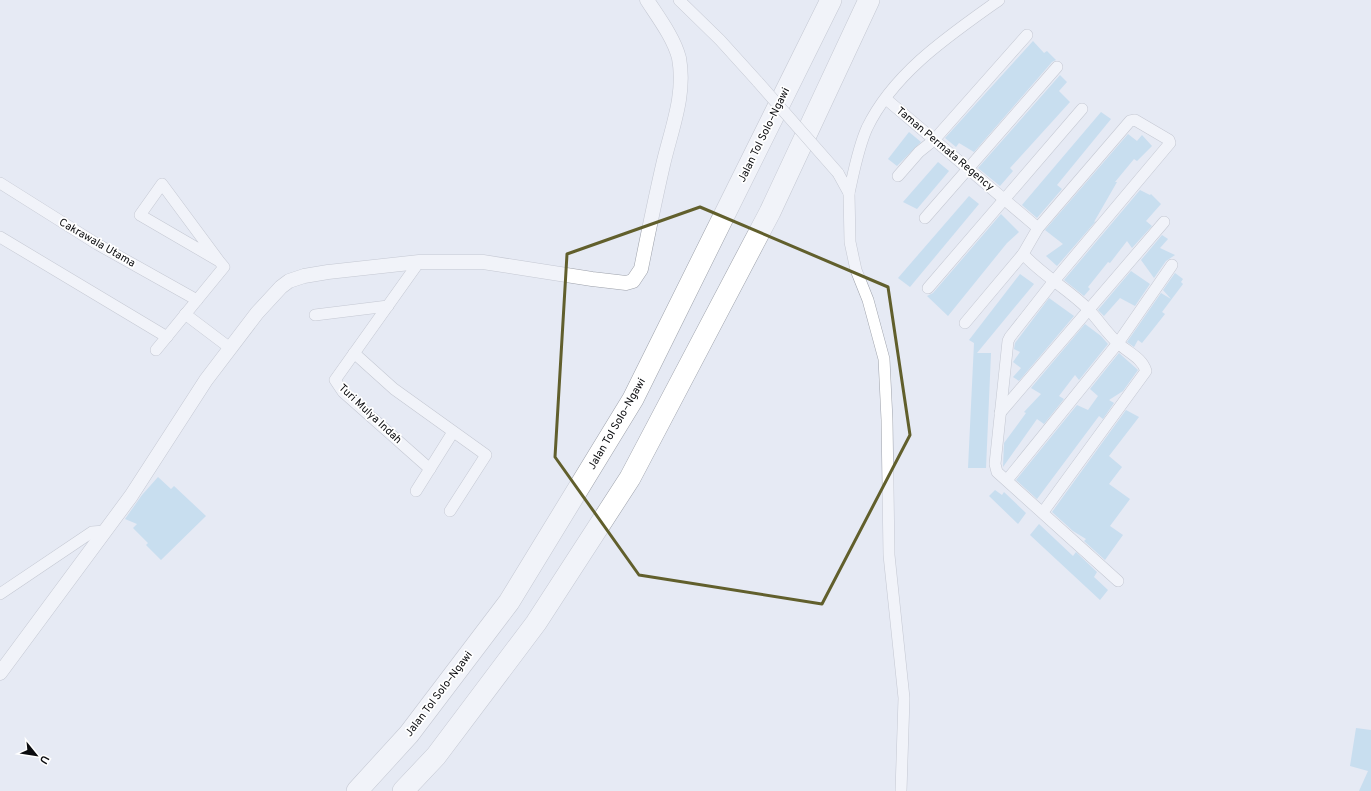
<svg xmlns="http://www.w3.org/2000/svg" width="1371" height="791" viewBox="0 0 1371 791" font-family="Overpass,sans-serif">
  <rect width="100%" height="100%" fill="#e6eaf4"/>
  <g fill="#a4d0e9">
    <polygon points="1033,41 1044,53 1047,51 1056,60 1052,62 974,152 959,143 956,147 945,138"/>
    <polygon points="1060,75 1067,82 1059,91 1070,102 1010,168 1013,171 1000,186 978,168"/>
    <polygon points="1101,112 1111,119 1057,185 1062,189 1037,218 1022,205"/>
    <polygon points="909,132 921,142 897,166 888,159"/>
    <polygon points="1128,134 1137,141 1142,135 1152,146 1137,161 1134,159 1115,182 1117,182 1094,222 1096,221 1057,266 1046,256 1063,244 1045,230"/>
    <polygon points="938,162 949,171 917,209 903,202"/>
    <polygon points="1140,190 1150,195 1151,194 1161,204 1146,221 1152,226 1132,248 1127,241 1110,263 1108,262 1088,287 1090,289 1084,296 1064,280"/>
    <polygon points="969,196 979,204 910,287 898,278"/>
    <polygon points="1001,214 1019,232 1007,243 948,316 927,296 933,293"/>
    <polygon points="1162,235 1168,239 1160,248 1175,255 1166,261 1154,278 1141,260"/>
    <polygon points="1131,271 1150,284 1135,306 1120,298 1104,316 1098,310"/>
    <polygon points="1175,273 1183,279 1181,282 1183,284 1162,312 1165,314 1154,328 1142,343 1138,340 1134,347 1127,342 1161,293 1171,299 1163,290"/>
    <polygon points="1020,274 1034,284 977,353 991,353 986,468 968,468 974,343 969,340"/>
    <polygon points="1049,298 1074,316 1019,381 1013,377 1021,368 1013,362 1020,352 1014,349 1015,343"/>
    <polygon points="1085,324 1101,336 1108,344 1079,380 1075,375 1059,396 1064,399 1044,424 1037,419 1003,467 1004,443 1026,413 1024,412 1041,394 1031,388"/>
    <polygon points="1119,353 1138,370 1123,391 1109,400 1114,403 1103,419 1099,416 1037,499 1016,480 1077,405 1088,410 1098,396 1090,389"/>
    <polygon points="1126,410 1139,417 1109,456 1122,467 1109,484 1130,499 1110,526 1123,535 1105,560 1084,541 1086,539 1073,531 1052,512"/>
    <polygon points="158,477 171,489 174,486 206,516 161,560 146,545 148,543 133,528 137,524 125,519 142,495"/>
    <polygon points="995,490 1002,495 1004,492 1026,513 1018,524 989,496"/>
    <polygon points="1039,524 1073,556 1076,552 1097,572 1094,577 1108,590 1100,600 1030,535"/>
    <polygon points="1356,728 1371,730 1371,791 1359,791 1368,771 1350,766"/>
  </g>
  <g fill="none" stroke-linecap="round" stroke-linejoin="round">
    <defs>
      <g id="minor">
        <polyline points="679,0 720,40 758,82"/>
        <polyline points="886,99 1038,228"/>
        <path d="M838 173 849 193C854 171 858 148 867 128 894 72 950 35 999 0"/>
        <polyline points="898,176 919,152 934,140 1027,35"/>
        <polyline points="0,183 97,244 197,300"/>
        <polyline points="849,193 850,242 856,270 868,300 884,359 887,420 889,555 904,698 901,791"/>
        <polyline points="925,218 1057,67"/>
        <polyline points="0,237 167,337"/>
        <polyline points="419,262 335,380 343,392 430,469"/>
        <polyline points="928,288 1082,109"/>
        <polyline points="185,314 230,348"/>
        <polyline points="315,315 388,306"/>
        <polyline points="965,323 1023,254"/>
        <polyline points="156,350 224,267 219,261 162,184 140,215 219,261"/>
        <polyline points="354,353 394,389 486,455 450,511"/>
        <polyline points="1000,413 1164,222"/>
        <polyline points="1007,480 1118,343 1172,265"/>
        <polyline points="416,491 453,432"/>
        <path d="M1043 512 1146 371C1142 358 1129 353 1119 344 1107 334 1099 320 1088 309 1068 289 1042 275 1023 254L1038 228 1130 121 1135 120 1169 140 1170 143 1054 281 1010 337 1008 341 995 464 997 472 1118 581"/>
        <polyline points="0,594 92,532 105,531"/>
      </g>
      <path id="tertiary" d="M0 673 131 496 206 380 257 313 281 287 289 281 304 276 328 272 419 262H483L592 279 626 283 633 281 641 269C648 234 655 200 663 165 671 130 686 95 679 58 674 38 658 17 647 0"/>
      <g id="motorway">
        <polyline points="357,791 409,734 509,602 633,399 831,0"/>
        <polyline points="403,791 436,756 536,623 630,478 770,212 869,0"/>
      </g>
    </defs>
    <use href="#minor" stroke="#9da1aa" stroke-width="12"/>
    <use href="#tertiary" stroke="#9da1aa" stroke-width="15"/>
    <use href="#motorway" stroke="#9da1aa" stroke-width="22"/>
    <use href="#minor" stroke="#fff" stroke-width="11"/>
    <use href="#tertiary" stroke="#fff" stroke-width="14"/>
    <use href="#motorway" stroke="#fff" stroke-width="21"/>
    <defs>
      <polyline id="minor-bridge" points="758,82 838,173"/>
    </defs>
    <use href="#minor-bridge" stroke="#9da1aa" stroke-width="12" stroke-linecap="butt"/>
    <use href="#minor-bridge" stroke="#fff" stroke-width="11"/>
  </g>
  <path d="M0 0H1371V791H0ZM700 207 888 287 910 435 822 604 639 575 555 457 567 254Z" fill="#e6eaf4" fill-opacity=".55" fill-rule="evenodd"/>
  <path fill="none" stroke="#615f2c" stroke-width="3" stroke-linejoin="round" d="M700 207 888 287 910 435 822 604 639 575 555 457 567 254Z"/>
  <g text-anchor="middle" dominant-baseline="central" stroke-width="3.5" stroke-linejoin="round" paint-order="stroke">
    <g font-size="11" fill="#0b0c0f" stroke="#fff">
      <text transform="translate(764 135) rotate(-64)">Jalan Tol Solo–Ngawi</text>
      <text transform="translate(945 149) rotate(40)">Taman Permata Regency</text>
      <text transform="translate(97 243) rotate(30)">Cakrawala Utama</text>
      <text transform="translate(370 414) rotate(43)">Turi Mulya Indah</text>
      <text transform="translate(617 424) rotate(-60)">Jalan Tol Solo–Ngawi</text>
      <text transform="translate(439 694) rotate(-53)">Jalan Tol Solo–Ngawi</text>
    </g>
  </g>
  <g transform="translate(36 755) rotate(120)" stroke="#ffffff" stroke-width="3" paint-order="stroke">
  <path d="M0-3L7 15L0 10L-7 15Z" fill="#0b0c0f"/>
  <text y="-6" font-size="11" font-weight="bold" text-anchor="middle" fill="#0b0c0f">U</text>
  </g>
</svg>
